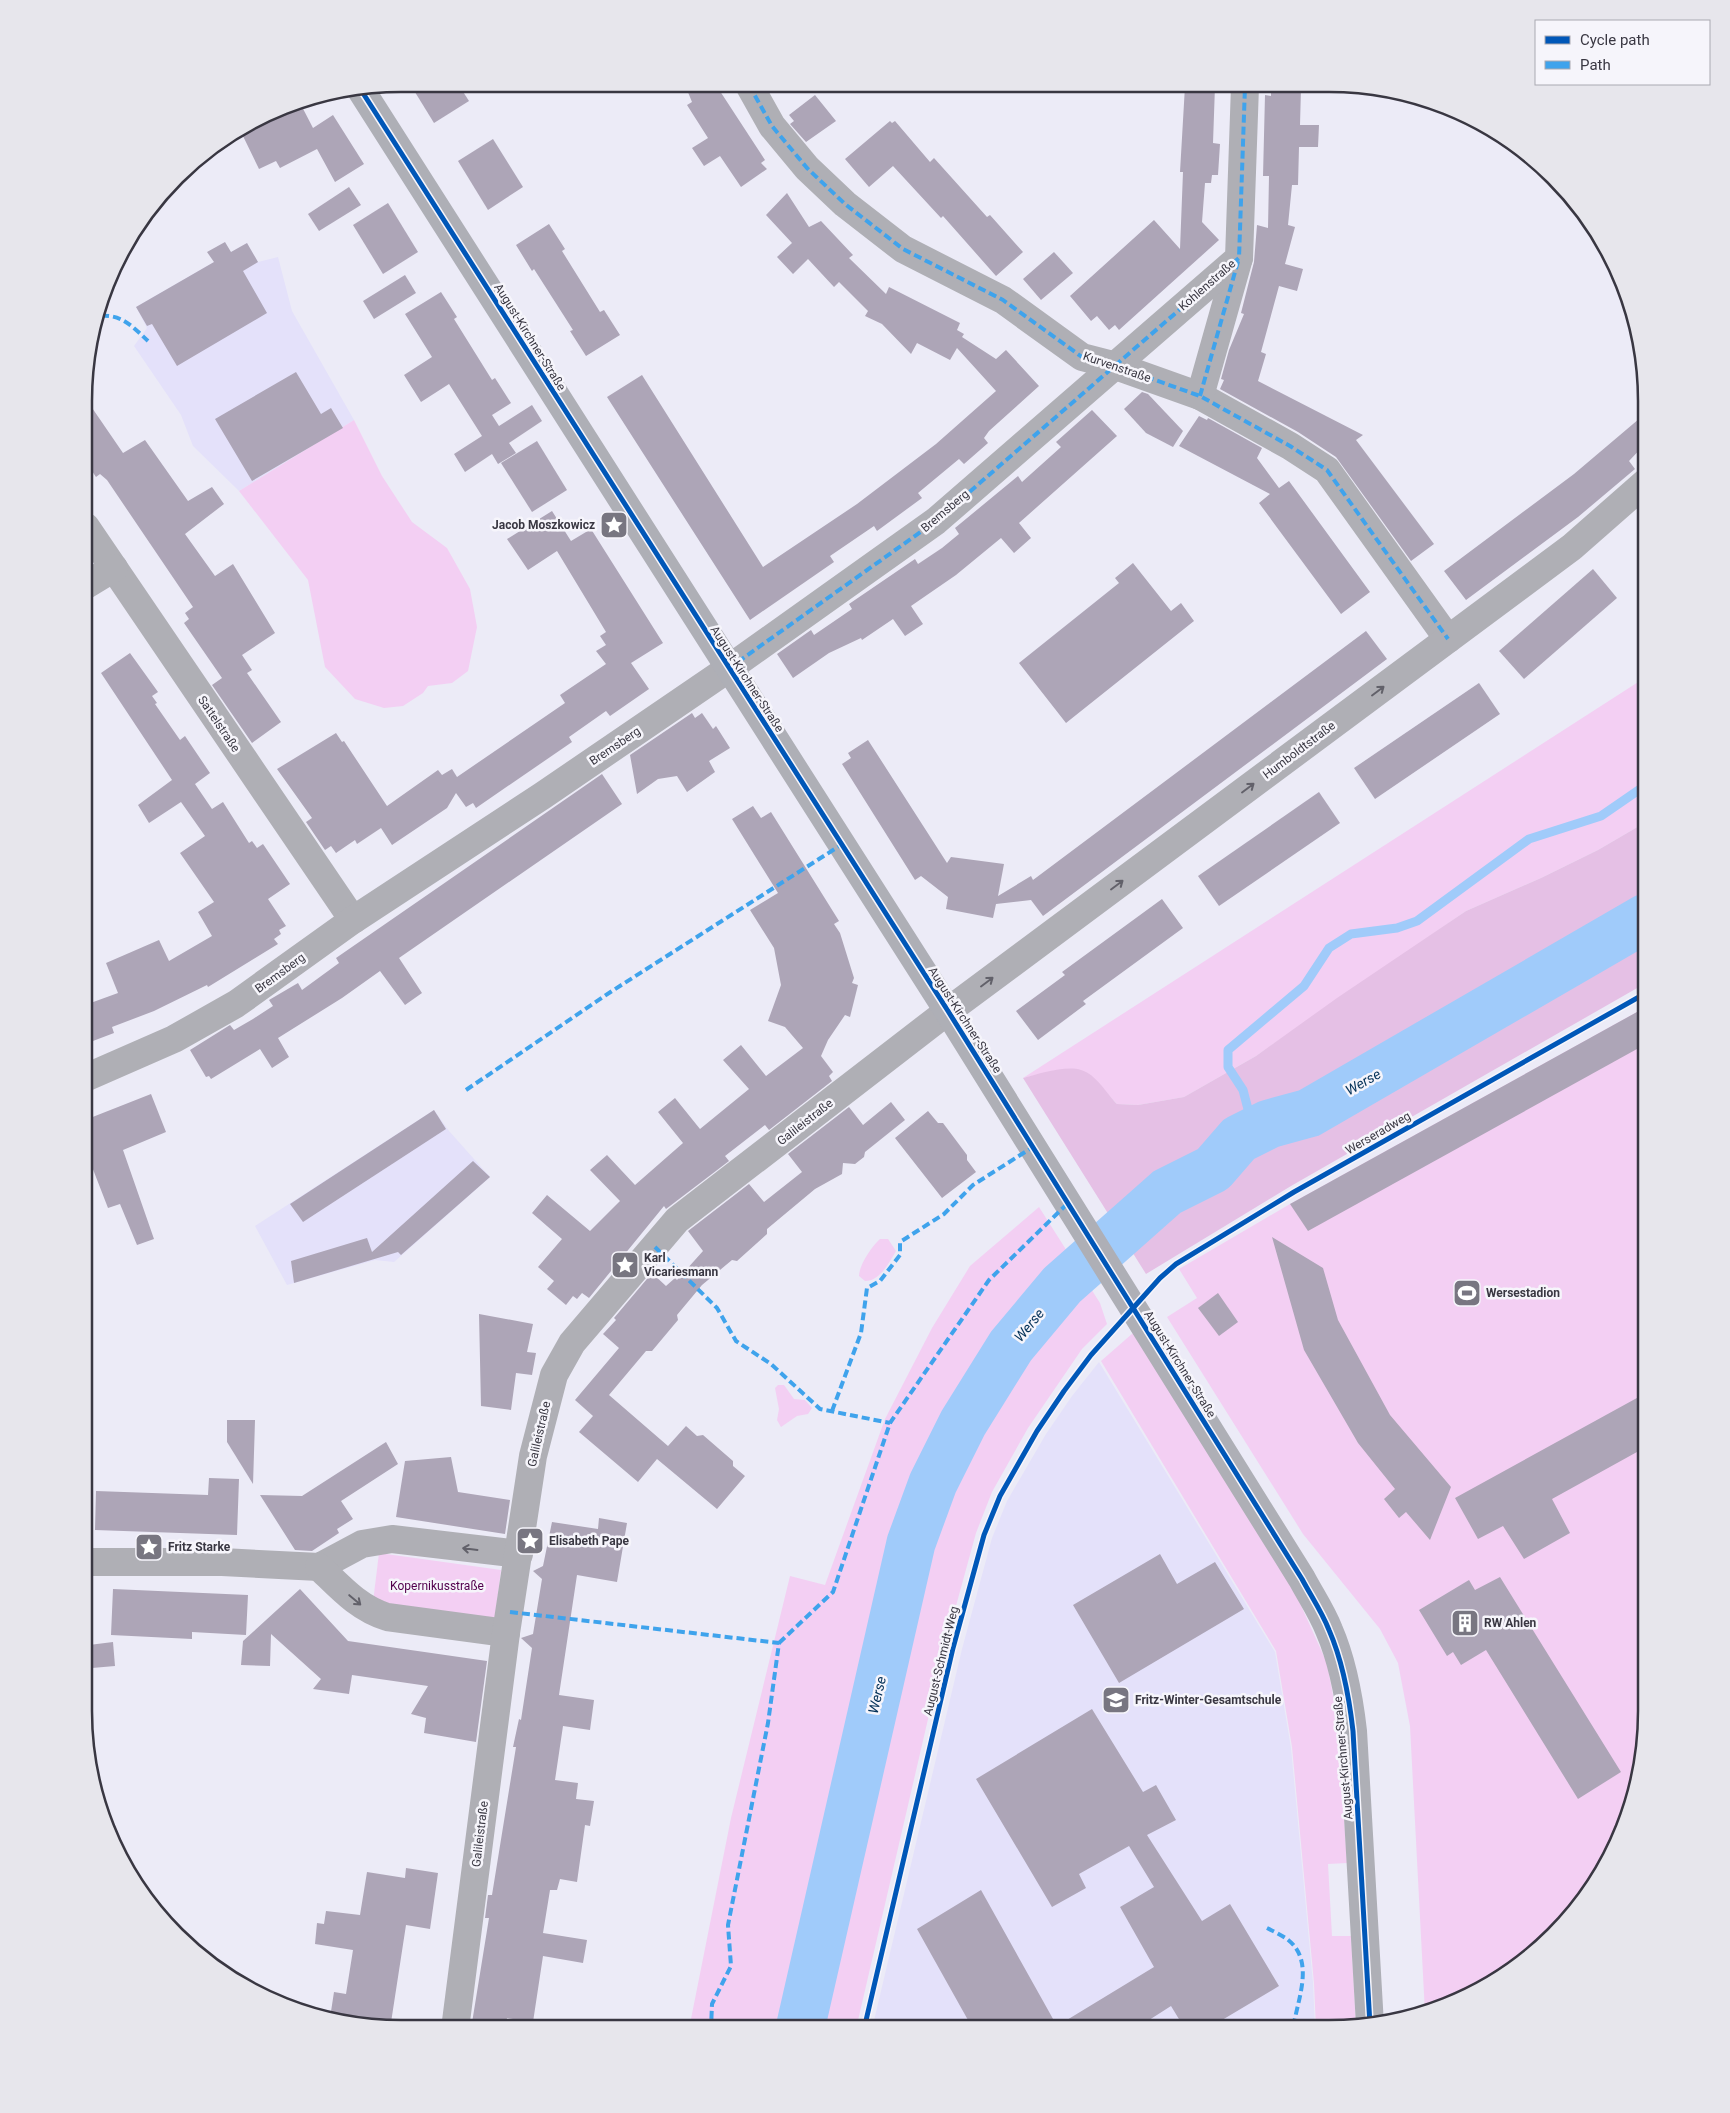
<svg xmlns="http://www.w3.org/2000/svg" width="1730" height="2113" viewBox="0 0 1730 2113" font-family="Roboto,sans-serif">
  <rect width="100%" height="100%" fill="#ecebf7"/>
  <g fill="#e4e1fa">
    <polygon points="247,243 258,262 278,257 292,311 354,420 239,491 193,446 181,415 134,346 147,328 136,307"/>
    <polygon points="434,1110 449,1131 490,1177 394,1262 375,1260 287,1285 255,1226"/>
    <polygon points="1099,1362 1275,1652 1291,1748 1313,1983 1315,2029 872,2029 962,1649 992,1538 1007,1501 1046,1434 1072,1396"/>
  </g>
  <g fill="#f3cff3">
    <polygon points="354,420 382,476 412,522 447,548 470,589 477,627 468,671 452,683 428,686 423,693 403,706 384,708 355,699 325,667 308,580 239,491"/>
    <polygon points="1646,677 1646,822 1598,850 1541,878 1466,911 1256,1056 1184,1097 1138,1105 1117,1104 1094,1079 1054,1071 1023,1078"/>
    <polygon points="1646,1007 1646,1733 1629,1814 1593,1888 1538,1950 1487,1987 1425,2013 1410,1726 1398,1663 1380,1629 1303,1534 1167,1317 1197,1298 1179,1269 1290,1204"/>
    <polygon points="1039,1207 1100,1303 1107,1324 1082,1349 1028,1428 992,1492 976,1533 945,1646 856,2029 689,2029 731,1818 790,1576 825,1585 885,1419 932,1328 970,1266"/>
    <path d="M880 1239H888L896 1251C889 1263 880 1281 865 1281L859 1276C859 1265 872 1246 880 1239Z"/>
    <polygon points="1133,1333 1293,1588 1327,1663 1337,1717 1347,1863 1328,1864 1332,1936 1351,1936 1356,2027 1316,2029 1314,1983 1292,1747 1276,1651 1101,1361"/>
    <polygon points="778,1385 784,1385 794,1399 805,1400 812,1408 808,1414 797,1416 781,1427 777,1420 779,1409 775,1388"/>
    <polygon points="379,1553 501,1570 495,1618 373,1602"/>
  </g>
  <path fill="#e5c0e5" d="M1646 822V983L1291 1186 1146 1274 1023 1078C1038 1074 1066 1065 1081 1070 1096 1074 1107 1094 1117 1104L1138 1105 1184 1097 1256 1056 1337 998 1466 911 1541 878 1598 850Z"/>
  <g fill="none" stroke-linecap="round" stroke-linejoin="round">
    <polyline stroke="#a0cbfa" stroke-width="9" points="1254,1132 1243,1090 1228,1067 1228,1050 1304,986 1329,948 1351,934 1397,928 1417,921 1529,839 1601,816 1646,785"/>
    <polyline stroke="#a0cbfa" stroke-width="49" points="800,2029 911,1543 933,1483 963,1423 1011,1346 1062,1285 1167,1192 1213,1169 1239,1139 1269,1124 1309,1113 1646,918"/>
  </g>
  <g fill="#ada5b7">
    <polygon points="410,84 458,84 469,101 434,123"/>
    <polygon points="685,85 716,85 765,160 761,163 767,169 741,187 720,156 704,166 692,148 708,138 687,105 692,102"/>
    <polygon points="1185,86 1215,86 1213,143 1220,144 1218,175 1212,175 1211,183 1205,183 1202,222 1219,240 1119,330 1115,325 1109,330 1097,316 1091,321 1070,296 1154,220 1180,249 1183,172 1180,172"/>
    <polygon points="1278,86 1301,88 1300,125 1319,125 1318,147 1299,147 1298,185 1292,185 1288,225 1295,227 1285,264 1303,269 1297,291 1279,286 1261,352 1266,354 1258,381 1363,435 1356,440 1434,544 1411,561 1336,457 1298,432 1220,389 1224,380 1221,379 1229,350 1244,314 1241,313 1254,262 1257,225 1268,228 1269,176 1263,176 1265,95 1271,96 1271,87"/>
    <polygon points="815,95 836,121 806,142 790,124 794,121 789,115"/>
    <polygon points="299,101 313,128 333,115 364,164 335,182 317,149 280,168 276,161 259,169 242,134"/>
    <polygon points="890,121 892,123 895,121 930,162 934,158 987,217 990,215 1023,252 996,276 943,216 941,218 893,166 869,187 845,159"/>
    <polygon points="493,139 523,187 488,210 458,161"/>
    <polygon points="349,187 361,205 319,231 308,214"/>
    <polygon points="787,193 809,227 821,221 853,255 849,258 886,294 889,287 960,323 957,330 964,334 962,337 996,359 1006,350 1039,386 989,431 984,438 988,443 964,464 959,459 918,493 922,498 877,531 874,526 830,556 834,562 750,620 607,397 642,375 763,567 857,504 936,444 996,391 957,348 950,360 917,343 911,354 882,324 865,316 868,311 839,282 834,287 808,259 793,274 777,257 792,243 766,215"/>
    <polygon points="388,203 418,252 383,274 353,225"/>
    <polygon points="549,224 565,249 562,251 600,312 604,310 620,335 586,356 570,331 573,330 534,269 532,271 516,245"/>
    <polygon points="225,242 231,252 247,243 258,262 243,271 267,313 177,366 152,324 147,326 136,307 214,262 207,252"/>
    <polygon points="1054,252 1073,273 1041,300 1023,279"/>
    <polygon points="405,275 416,293 374,319 363,301"/>
    <polygon points="441,292 457,317 454,319 492,380 495,378 511,403 492,415 499,426 532,405 542,421 509,443 516,453 498,464 492,454 465,472 454,454 482,436 449,384 421,402 404,375 432,357 405,314"/>
    <polygon points="296,372 321,414 331,408 343,428 252,481 215,419"/>
    <polygon points="1142,392 1148,394 1183,431 1173,447 1146,433 1124,409"/>
    <polygon points="86,399 123,453 145,440 188,501 212,487 224,504 185,534 215,576 233,564 275,633 242,655 252,670 247,673 281,722 252,743 212,685 222,678 184,623 189,619 185,613 193,607 107,480 100,474 96,477 86,462"/>
    <polygon points="1092,410 1117,436 1019,523 1031,538 1014,553 1001,538 956,575 911,606 923,624 905,636 893,619 862,640 861,638 829,653 793,678 777,654 811,630 814,635 852,609 849,604 915,559 918,564 942,548 959,534 955,528 1018,476 1022,482 1061,447 1056,442"/>
    <polygon points="1646,413 1646,443 1629,461 1635,469 1578,517 1466,600 1444,571 1574,474"/>
    <polygon points="1199,416 1207,420 1208,418 1262,448 1257,458 1279,488 1289,481 1370,592 1341,614 1259,503 1270,494 1179,446"/>
    <polygon points="537,441 567,490 532,512 501,463"/>
    <polygon points="552,511 571,541 591,529 663,643 631,663 649,689 610,716 606,711 569,737 572,742 476,808 473,803 466,807 456,793 447,808 392,845 381,828 357,844 355,840 336,853 331,846 325,850 306,822 312,818 277,769 336,733 342,742 344,741 387,806 438,770 442,775 452,769 457,777 565,703 560,695 606,664 596,651 606,645 600,636 606,632 557,551 528,570 507,539"/>
    <polygon points="1133,563 1171,611 1181,603 1194,621 1066,723 1019,663 1119,583 1115,578"/>
    <polygon points="1593,569 1617,598 1524,679 1499,651"/>
    <polygon points="1366,631 1387,659 1043,916 1031,900 996,904 993,918 946,909 948,897 921,876 915,880 842,764 851,758 848,753 868,740 947,863 951,857 1004,864 998,896 1031,876 1033,880"/>
    <polygon points="130,653 158,692 152,696 157,703 155,704 180,740 185,736 210,773 195,784 212,809 223,802 249,843 252,841 257,848 263,844 290,884 268,899 286,926 279,930 281,934 274,939 278,944 208,987 207,985 154,1011 112,1027 114,1033 85,1044 85,1005 118,993 106,963 159,940 169,961 212,936 198,912 214,902 180,853 205,836 181,802 149,823 138,805 172,780 101,673"/>
    <polygon points="1479,683 1500,714 1375,799 1354,768"/>
    <polygon points="692,713 695,718 702,713 713,729 716,726 730,748 709,761 715,772 687,792 677,776 658,779 637,794 630,755"/>
    <polygon points="602,774 622,804 399,958 422,993 405,1005 380,971 342,998 278,1038 289,1057 272,1068 260,1049 211,1079 209,1076 206,1077 190,1050 230,1025 234,1030 253,1019 273,1006 269,1000 298,983 302,990 339,963 336,958"/>
    <polygon points="1319,792 1340,823 1219,906 1198,876"/>
    <polygon points="753,806 761,818 771,812 839,921 834,924 840,933 854,978 852,983 858,985 850,1017 845,1015 828,1040 821,1056 833,1072 829,1076 832,1081 769,1130 765,1125 725,1156 729,1161 666,1209 664,1206 589,1298 582,1293 577,1299 573,1296 566,1305 547,1289 554,1281 538,1267 562,1239 532,1213 547,1195 590,1231 620,1201 590,1170 607,1155 635,1185 683,1143 658,1112 675,1098 700,1129 749,1089 723,1060 741,1045 766,1076 803,1048 785,1027 768,1021 781,985 774,948 750,910 778,893 732,819"/>
    <polygon points="1162,899 1183,928 1083,1001 1086,1004 1038,1040 1016,1011 1065,975 1062,972"/>
    <polygon points="1646,1007 1646,1044 1308,1231 1290,1204"/>
    <polygon points="151,1094 166,1132 123,1150 154,1239 137,1245 120,1204 108,1208 89,1159 85,1160 85,1120"/>
    <polygon points="891,1102 905,1120 865,1152 864,1157 855,1164 843,1163 842,1174 815,1189 767,1229 767,1234 737,1261 732,1260 702,1285 677,1315 678,1320 652,1351 646,1351 609,1395 668,1446 686,1426 697,1436 703,1435 733,1461 733,1466 745,1476 717,1509 657,1459 638,1482 579,1432 593,1416 575,1400 619,1348 603,1334 616,1320 614,1318 652,1273 666,1286 675,1278 677,1280 703,1251 688,1231 749,1184 764,1202 802,1172 788,1154 849,1107 863,1125"/>
    <polygon points="434,1110 446,1129 303,1222 290,1204"/>
    <polygon points="928,1111 938,1123 943,1123 967,1155 967,1160 976,1172 942,1198 895,1138"/>
    <polygon points="473,1161 490,1177 401,1255 398,1252 294,1283 291,1261 367,1238 372,1252"/>
    <polygon points="1272,1237 1323,1268 1338,1320 1390,1415 1451,1487 1430,1540 1406,1512 1399,1518 1384,1499 1395,1489 1358,1443 1304,1350"/>
    <polygon points="1218,1293 1238,1322 1219,1336 1198,1308"/>
    <polygon points="479,1314 533,1324 527,1352 536,1353 532,1375 516,1373 511,1410 481,1406"/>
    <polygon points="1646,1393 1646,1447 1552,1499 1570,1533 1524,1559 1503,1526 1478,1539 1455,1498"/>
    <polygon points="227,1420 255,1420 253,1484 227,1442"/>
    <polygon points="386,1442 398,1464 341,1501 353,1519 337,1529 339,1533 312,1551 295,1550 260,1495 302,1496"/>
    <polygon points="451,1457 458,1492 510,1500 505,1534 396,1517 405,1461"/>
    <polygon points="209,1478 239,1479 237,1535 95,1530 96,1491 208,1495"/>
    <polygon points="599,1518 627,1523 617,1582 577,1575 559,1695 594,1700 590,1730 563,1726 555,1780 578,1783 576,1799 594,1801 590,1826 585,1825 577,1882 560,1879 557,1890 550,1890 543,1933 587,1940 583,1963 543,1956 533,2022 507,2018 505,2029 471,2029 489,1918 485,1918 488,1895 492,1895 516,1747 513,1747 519,1719 521,1720 532,1648 521,1638 533,1634 542,1579 533,1571 543,1566 552,1522 598,1529"/>
    <polygon points="1160,1554 1177,1584 1215,1562 1244,1609 1119,1683 1073,1605"/>
    <polygon points="1500,1577 1621,1772 1578,1799 1486,1650 1461,1665 1453,1652 1447,1656 1419,1610 1469,1580 1475,1590"/>
    <polygon points="113,1589 248,1595 246,1635 192,1632 192,1639 111,1635"/>
    <polygon points="300,1589 348,1641 487,1661 476,1742 424,1733 426,1718 411,1714 428,1686 352,1675 349,1694 313,1689 321,1679 271,1634 270,1666 241,1665 243,1641"/>
    <polygon points="113,1642 115,1666 92,1668 89,1645"/>
    <polygon points="1092,1709 1143,1792 1156,1785 1176,1820 1147,1835 1202,1921 1230,1904 1279,1986 1207,2029 1185,2029 1171,2006 1135,2029 973,2029 917,1929 981,1890 1057,2026 1154,1967 1120,1907 1154,1887 1129,1846 1079,1874 1086,1888 1052,1907 976,1779"/>
    <polygon points="406,1868 438,1873 430,1929 406,1925 390,2029 330,2018 334,1992 346,1994 353,1950 315,1944 317,1923 324,1924 326,1911 360,1915 367,1872 405,1878"/>
  </g>
  <g fill="none" stroke-linecap="round" stroke-linejoin="round">
    <g stroke="#afafb5" stroke-width="28">
      <polyline points="749,85 772,126 807,168 845,204 903,249 1003,300 1082,357 1113,365 1200,396 1290,446 1327,470 1448,639"/>
      <polyline points="1200,396 1239,258"/>
      <polyline points="86,527 353,920"/>
      <polyline points="86,585 114,568"/>
      <polyline points="85,1078 174,1039 236,1004 353,920 542,796 728,669 936,521 1239,258 1245,86"/>
      <polyline points="84,1562 222,1562 319,1567 362,1544 392,1539 519,1554"/>
      <path d="M319 1567C340 1587 358 1608 387 1617L506 1633"/>
      <polyline points="455,2029 506,1633 533,1456 554,1375 572,1343 677,1220 948,1011 1572,547 1646,482"/>
    </g>
    <path stroke="#aeafb6" stroke-width="28" d="M361 90 948 1011 1302 1579C1311 1596 1322 1612 1329 1630 1343 1662 1349 1696 1353 1731L1370 2025"/>
    <g stroke="#3fa3ec" stroke-width="4" stroke-dasharray="8 4" stroke-linecap="butt">
      <polyline points="749,85 772,126 807,168 845,204 903,249 1003,300 1082,357 1113,365 1200,396 1290,446 1327,470 1448,639"/>
      <path d="M101 316C122 314 134 328 148 341"/>
      <polyline points="1200,396 1239,258"/>
      <polyline points="728,669 936,521 1239,258 1245,86"/>
      <polyline points="466,1090 612,991 841,845"/>
      <polyline points="655,1247 717,1308 736,1341 771,1364 820,1409 890,1423"/>
      <polyline points="832,1411 861,1333 867,1288 880,1281 900,1255 900,1242 944,1214 973,1185 1033,1147"/>
      <polyline points="510,1612 779,1643 768,1723 728,1925 731,1966 712,2004 711,2029"/>
      <polyline points="779,1643 833,1592 890,1423 989,1280 1068,1203"/>
      <path d="M1267 1928C1273 1931 1281 1935 1287 1939 1316 1961 1297 2000 1293 2029"/>
    </g>
    <defs>
      <g id="cycleway">
        <path d="M361 90 948 1011 1302 1579C1311 1596 1322 1612 1329 1630 1343 1662 1349 1696 1353 1731L1370 2025"/>
        <polyline points="864,2029 953,1648 984,1535 1000,1496 1037,1431 1064,1391 1091,1355 1160,1278 1176,1264 1294,1192 1646,993"/>
      </g>
    </defs>
    <use href="#cycleway" stroke="#f6f5fb" stroke-width="8"/>
    <use href="#cycleway" stroke="#0057b8" stroke-width="5"/>
  </g>
  <defs><path id="oneway-shaft" d="M-6 0H5M1.5-3L5.5 0L1.5 3" fill="none" stroke-width="1.6" stroke-linecap="round" stroke-linejoin="round" transform="scale(1.25)"/></defs>
  <g stroke="#62616a">
    <use href="#oneway-shaft" transform="translate(1378 691) rotate(-37)"/>
    <use href="#oneway-shaft" transform="translate(1248 788) rotate(-37)"/>
    <use href="#oneway-shaft" transform="translate(1117 885) rotate(-37)"/>
    <use href="#oneway-shaft" transform="translate(987 982) rotate(-37)"/>
    <use href="#oneway-shaft" transform="translate(470 1549) rotate(-173)"/>
    <use href="#oneway-shaft" transform="translate(355 1600) rotate(40)"/>
  </g>
  <defs>
    <symbol id="sight-square" viewBox="-11 -11 22 22"><rect x="-9" y="-9" width="18" height="18" rx="4" fill="#787681" stroke="#f6f5fb"/><path d="M0-6L1.8-2.2L6-1.7L2.9 1.2L3.7 5.4L0 3.3L-3.7 5.4L-2.9 1.2L-6-1.7L-1.8-2.2Z" fill="#fff"/></symbol>
    <symbol id="stadium-square" viewBox="-11 -11 22 22"><rect x="-9" y="-9" width="18" height="18" rx="4" fill="#787681" stroke="#f6f5fb"/><path d="M0-5a6.5 5 0 1 0 0 10a6.5 5 0 1 0 0-10ZM-3.5-1.8h7v3.6h-7Z" fill="#fff"/></symbol>
    <symbol id="building-square" viewBox="-11 -11 22 22"><rect x="-9" y="-9" width="18" height="18" rx="4" fill="#787681" stroke="#f6f5fb"/><path d="M-4-6H4V6H1V3H-1V6H-4ZM-2.5-4.3h1.7v1.8h-1.7ZM.8-4.3h1.7v1.8H.8ZM-2.5-1h1.7V.8h-1.7ZM.8-1h1.7V.8H.8Z" fill="#fff"/></symbol>
    <symbol id="school-square" viewBox="-11 -11 22 22"><rect x="-9" y="-9" width="18" height="18" rx="4" fill="#787681" stroke="#f6f5fb"/><path d="M0-5L7-2L0 1L-7-2ZM-4 1L0 2.5L4 1V4Q0 6-4 4Z" fill="#fff"/></symbol>
  </defs>
  <g fill-rule="evenodd">
    <use href="#sight-square" x="598" y="509" width="32" height="32"/>
    <use href="#sight-square" x="609" y="1249" width="32" height="32"/>
    <use href="#stadium-square" x="1451" y="1277" width="32" height="32"/>
    <use href="#sight-square" x="514" y="1525" width="32" height="32"/>
    <use href="#sight-square" x="133" y="1531" width="32" height="32"/>
    <use href="#building-square" x="1449" y="1607" width="32" height="32"/>
    <use href="#school-square" x="1100" y="1684" width="32" height="32"/>
  </g>
  <g text-anchor="middle" dominant-baseline="central" stroke-width="5" stroke-linejoin="round" paint-order="stroke">
    <g font-size="12" fill="#393742" stroke="#f6f5fb">
      <text transform="translate(1207 285) rotate(-41)">Kohlenstraße</text>
      <text transform="translate(530 337) rotate(58)">August-Kirchner-Straße</text>
      <text transform="translate(1117 367) rotate(19)">Kurvenstraße</text>
      <text transform="translate(945 511) rotate(-40)">Bremsberg</text>
      <text transform="translate(747 679) rotate(57)">August-Kirchner-Straße</text>
      <text transform="translate(219 724) rotate(56)">Sattelstraße</text>
      <text transform="translate(615 746) rotate(-34)">Bremsberg</text>
      <text transform="translate(1299 750) rotate(-37)">Humboldtstraße</text>
      <text transform="translate(280 973) rotate(-36)">Bremsberg</text>
      <text transform="translate(965 1020) rotate(57)">August-Kirchner-Straße</text>
      <text transform="translate(805 1122) rotate(-38)">Galileistraße</text>
      <text transform="translate(1378 1133) rotate(-30)">Werseradweg</text>
      <text transform="translate(1180 1364) rotate(58)">August-Kirchner-Straße</text>
      <text transform="translate(539 1434) rotate(-77)">Galileistraße</text>
      <text transform="translate(941 1661) rotate(-76)">August-Schmidt-Weg</text>
      <text transform="translate(1343 1758) rotate(-95)">August-Kirchner-Straße</text>
      <text transform="translate(480 1834) rotate(-83)">Galileistraße</text>
    </g>
    <g font-size="12" font-weight="bold" fill="#393742" stroke="#f6f5fb" text-anchor="start">
      <text x="595" y="525" text-anchor="end">Jacob Moszkowicz</text>
      <text x="644" y="1258">Karl<tspan x="644" dy="14">Vicariesmann</tspan></text>
      <text x="1486" y="1293">Wersestadion</text>
      <text x="549" y="1541">Elisabeth Pape</text>
      <text x="168" y="1547">Fritz Starke</text>
      <text x="1484" y="1623">RW Ahlen</text>
      <text x="1135" y="1700">Fritz-Winter-Gesamtschule</text>
    </g>
    <g font-size="12" fill="#52004d" stroke="#f6f5fb">
      <text x="437" y="1586">Kopernikusstraße</text>
    </g>
    <g font-size="14" font-style="italic" fill="#033158" stroke="#f6f5fb">
      <text transform="translate(1363 1082) rotate(-30)">Werse</text>
      <text transform="translate(1029 1325) rotate(-50)">Werse</text>
      <text transform="translate(877 1695) rotate(-77)">Werse</text>
    </g>
  </g>
  <path d="M0 0H1730V2113H0ZM401 92H1329A309 309 0 0 1 1638 401V1711A309 309 0 0 1 1329 2020H401A309 309 0 0 1 92 1711V401A309 309 0 0 1 401 92Z" fill="#e7e6ec" fill-rule="evenodd"/>
  <path fill="none" stroke="#393742" stroke-width="2.5" d="M401 92H1329A309 309 0 0 1 1638 401V1711A309 309 0 0 1 1329 2020H401A309 309 0 0 1 92 1711V401A309 309 0 0 1 401 92Z"/>
  <rect x="1535" y="20" width="175" height="65" fill="#f6f5fb" stroke="#aaa9b1"/>
  <rect x="1545" y="36" width="25" height="8" fill="#0057b8" stroke="#aaa9b1"/>
  <text x="1580" y="45" font-size="15" fill="#393742">Cycle path</text>
  <rect x="1545" y="61" width="25" height="8" fill="#3fa3ec" stroke="#aaa9b1"/>
  <text x="1580" y="70" font-size="15" fill="#393742">Path</text>
</svg>
